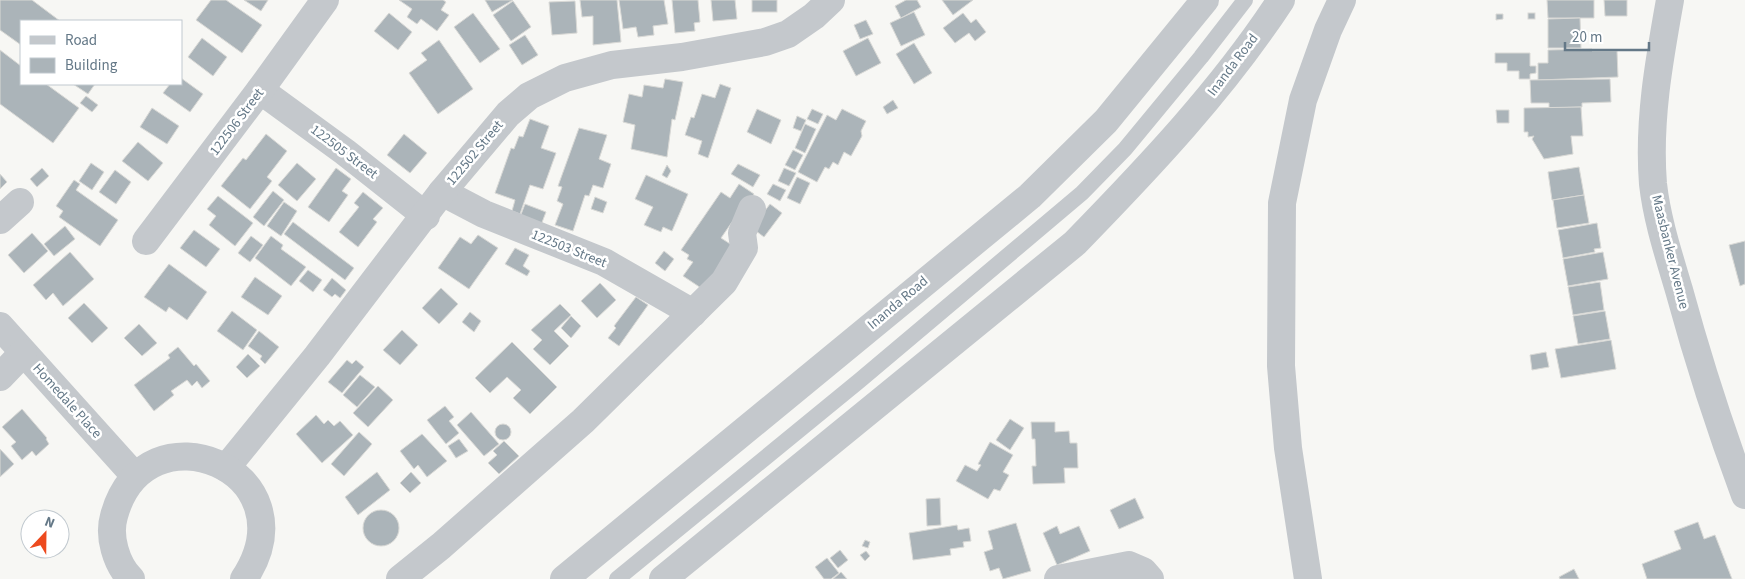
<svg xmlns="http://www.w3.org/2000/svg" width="1745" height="579" viewBox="0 0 1745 579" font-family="'Source Sans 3',sans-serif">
  <rect width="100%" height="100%" fill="#f7f7f4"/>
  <g fill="#abb4b9" stroke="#d9d9d6">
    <polygon points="0,0 32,0 60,21 21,21 21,45 0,30"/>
    <polygon points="211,0 226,0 262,25 242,53 196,20"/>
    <polygon points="244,0 268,0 261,11"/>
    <polygon points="399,0 443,0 446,2 441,10 449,15 437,31 421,19 417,24 407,17 412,9"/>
    <polygon points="485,0 513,0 492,12"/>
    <polygon points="580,0 617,0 621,42 593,45 593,16 582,17"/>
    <polygon points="619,0 664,0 668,24 653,26 654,35 638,37 636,27 623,29"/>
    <polygon points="672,0 698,0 700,22 694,23 695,31 675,33"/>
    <polygon points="711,0 735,0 737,19 713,21"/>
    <rect x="752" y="0" width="25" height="12"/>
    <polygon points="906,0 917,0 921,7 901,18 895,6"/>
    <polygon points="942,0 973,0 953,15"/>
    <polygon points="1547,0 1594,0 1594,18 1548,18"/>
    <polygon points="1604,0 1627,0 1627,16 1605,16"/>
    <polygon points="513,1 531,27 511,41 493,15"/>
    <polygon points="575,1 577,33 552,35 549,2"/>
    <polygon points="914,12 925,35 901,46 890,23"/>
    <polygon points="389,13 412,32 398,50 374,31"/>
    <polygon points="473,13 500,49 480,63 454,27"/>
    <polygon points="963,13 971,23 976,19 986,32 975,41 969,33 955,43 943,28"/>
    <rect x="1528" y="13" width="7" height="6"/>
    <polygon points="1496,14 1503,14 1503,19 1496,20"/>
    <polygon points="1580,18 1581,48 1548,48 1548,19"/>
    <polygon points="866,20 873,34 860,39 854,25"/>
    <polygon points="525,35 538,55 522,65 509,45"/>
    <polygon points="202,38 227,57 213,76 188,57"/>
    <polygon points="868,38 881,63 856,76 843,51"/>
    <polygon points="439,40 473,89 438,114 409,73 427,60 421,53"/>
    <polygon points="914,43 932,73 914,84 896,54"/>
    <polygon points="1592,49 1592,51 1617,51 1618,77 1538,80 1538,63 1548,63 1548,50"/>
    <polygon points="0,50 21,66 21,84 46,84 79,108 53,143 0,104"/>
    <polygon points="1495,53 1530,53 1530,66 1536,66 1536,73 1530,74 1530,79 1519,79 1519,71 1507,71 1507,63 1495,63"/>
    <polygon points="181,78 203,94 190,112 163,93 170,84 181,84"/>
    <polygon points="665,79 683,82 675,120 672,119 667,157 631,149 635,125 623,122 629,94 642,97 644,85 663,88"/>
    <polygon points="1610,79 1611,102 1582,103 1582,107 1549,108 1549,103 1531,103 1530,80"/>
    <polygon points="73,84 95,84 88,94"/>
    <polygon points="720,84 731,88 708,158 698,154 702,141 685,135 691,117 694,118 702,94 715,98"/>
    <polygon points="86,96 98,105 92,112 80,103"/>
    <polygon points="893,100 898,108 887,114 883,107"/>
    <polygon points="1581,107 1583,136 1571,136 1573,154 1544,159 1532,139 1534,136 1528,137 1528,132 1524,132 1524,108"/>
    <polygon points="152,108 179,126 167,144 140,127"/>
    <polygon points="757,109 781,120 771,144 747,132"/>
    <polygon points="812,109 823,114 818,124 807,119"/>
    <polygon points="842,109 866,121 861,131 862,136 851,156 844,152 838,165 833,162 829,169 825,167 817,182 798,172 827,115 836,120"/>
    <polygon points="1496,110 1509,110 1509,123 1497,123"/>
    <polygon points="797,116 806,120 801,131 793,128"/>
    <polygon points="530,119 549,126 541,148 556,153 543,189 530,185 520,214 512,211 515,200 495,193 511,148 514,149 519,136 523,137"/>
    <polygon points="805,124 816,129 805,153 795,148"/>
    <polygon points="579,128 607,135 599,159 611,164 603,188 593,185 589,196 585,195 573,231 555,225 563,204 557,201 562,187 558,186"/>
    <polygon points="266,134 287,151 267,177 272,181 250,209 221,186 243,158 246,160"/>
    <polygon points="404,134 427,153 410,173 387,155"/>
    <polygon points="138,142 163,163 148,181 122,161"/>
    <polygon points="793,150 803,155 795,170 785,165"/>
    <polygon points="91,163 104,172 92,190 79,181"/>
    <polygon points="297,163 316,179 297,201 278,185"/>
    <polygon points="738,164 760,175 753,187 731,174"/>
    <polygon points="667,165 671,171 667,178 662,175"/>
    <polygon points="1579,167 1584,195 1552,200 1548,172"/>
    <polygon points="42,168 49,176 37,187 30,179"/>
    <polygon points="336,168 351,179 342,191 348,195 329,222 308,207"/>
    <polygon points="784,168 796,173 789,186 778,181"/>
    <polygon points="115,170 131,182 116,204 99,192"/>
    <polygon points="0,174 7,182 0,189"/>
    <polygon points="646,175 688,194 672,231 663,227 661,232 644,225 653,207 635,199"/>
    <polygon points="797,177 810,183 800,204 787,198"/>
    <polygon points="74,180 80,184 76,190 118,220 100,246 59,217 63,211 56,206"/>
    <polygon points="739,184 754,194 735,224 732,222 721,238 738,249 704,290 683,276 693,262 687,259 689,255 681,250 721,192 730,198"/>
    <polygon points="773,184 786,190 780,201 767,194"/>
    <polygon points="273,191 284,200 264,226 253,217"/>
    <polygon points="363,192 383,208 373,219 377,222 358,247 339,232 359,207 354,203"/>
    <polygon points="1584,195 1589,223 1557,228 1553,200"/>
    <polygon points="218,196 253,223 235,246 209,225 216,216 207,209"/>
    <polygon points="595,197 607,202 603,213 591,209"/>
    <polygon points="284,202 297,211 281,236 267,226"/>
    <polygon points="525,204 546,212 541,225 520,217"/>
    <polygon points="770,204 782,213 764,237 752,228"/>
    <polygon points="293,222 354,268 345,280 284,234"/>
    <polygon points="1597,223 1601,248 1594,249 1595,252 1563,258 1558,230"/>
    <polygon points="65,226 75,239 54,256 44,244"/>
    <polygon points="194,230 220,249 206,267 180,248"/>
    <polygon points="32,233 48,251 24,273 8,255"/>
    <polygon points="478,235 498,248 469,289 438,268 460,237 471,244"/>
    <polygon points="251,236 263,245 250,262 238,253"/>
    <polygon points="271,236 283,245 281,249 306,267 291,286 255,258"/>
    <polygon points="1745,241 1745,284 1740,286 1729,245"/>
    <polygon points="515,248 529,255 523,266 530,271 527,276 505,264"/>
    <polygon points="664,251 674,259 665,271 655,263"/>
    <polygon points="70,252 94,279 63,306 53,293 46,300 33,285"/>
    <polygon points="1603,252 1608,279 1568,286 1563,259"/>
    <polygon points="169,264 207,292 187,320 169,307 166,312 144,297"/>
    <polygon points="308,270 322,280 313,292 299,281"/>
    <polygon points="255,277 282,296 268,315 241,297"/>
    <polygon points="332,278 346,290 340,298 335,294 332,297 323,290"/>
    <polygon points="1600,282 1604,310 1573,315 1568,287"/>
    <polygon points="600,283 616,300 597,318 581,301"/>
    <polygon points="441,288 458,304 439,324 422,308"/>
    <polygon points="636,297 648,305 619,346 608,338 616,328 614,326"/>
    <polygon points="84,303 108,328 92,343 68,318"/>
    <polygon points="560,304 571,315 554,331 569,346 550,365 533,349 542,340 531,330"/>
    <polygon points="232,311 257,330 243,350 217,331"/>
    <polygon points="1605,311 1610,339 1578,344 1573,316"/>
    <polygon points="470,312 481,321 474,332 462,322"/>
    <polygon points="571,316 581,326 571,338 561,328"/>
    <polygon points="139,324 157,343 142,356 124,338"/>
    <polygon points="402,330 418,345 400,365 383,350"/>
    <polygon points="259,331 279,347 265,364 260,359 262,356 248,346"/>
    <polygon points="1611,340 1616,369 1561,378 1555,349"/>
    <polygon points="512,342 557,387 530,414 513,398 521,390 507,377 490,393 475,378"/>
    <polygon points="178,347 194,366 196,364 210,381 202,388 197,381 192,386 187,380 171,391 174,395 154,411 134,385 170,358 168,355"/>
    <polygon points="1546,352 1549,367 1532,370 1530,355"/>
    <polygon points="248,354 260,366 247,378 236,367"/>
    <polygon points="347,360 352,364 356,360 364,367 342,393 328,382"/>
    <polygon points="360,375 375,387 357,407 343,395"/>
    <polygon points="378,386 393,400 368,427 353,413"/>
    <polygon points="445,406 454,417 449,421 459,433 446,444 427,420"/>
    <polygon points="22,409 47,438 46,439 49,444 36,456 32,451 22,460 11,446 16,442 2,427"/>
    <polygon points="471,412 499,444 484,456 457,425"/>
    <polygon points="316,415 324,424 328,420 334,426 340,421 353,435 322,463 296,434"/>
    <polygon points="1010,419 1024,428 1010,450 996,440"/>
    <polygon points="1031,422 1055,422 1055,432 1069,431 1070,443 1077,443 1078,468 1064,468 1065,483 1033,484 1032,466 1036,466 1035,439 1032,439"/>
    <circle cx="503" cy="432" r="8"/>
    <polygon points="359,432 372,444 344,476 331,464"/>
    <polygon points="422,434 447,461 427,477 418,465 414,469 400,451"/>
    <polygon points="459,439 468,451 456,458 448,446"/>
    <polygon points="504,441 519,456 499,474 488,463 497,455 493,451"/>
    <polygon points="990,442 1013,455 1003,472 1009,475 1000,491 994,489 988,499 956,481 965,465 977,471 981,465 978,464"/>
    <polygon points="0,449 14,464 0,477"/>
    <polygon points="377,472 390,490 358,515 345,497"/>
    <polygon points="411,472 421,483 410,493 400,483"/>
    <polygon points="940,498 941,525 927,526 926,499"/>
    <polygon points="1135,498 1144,518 1119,529 1110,510"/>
    <circle cx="381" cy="528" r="18"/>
    <polygon points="1698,522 1704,539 1715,535 1732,579 1647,579 1642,564 1681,549 1674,531"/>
    <polygon points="1016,523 1031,571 1003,579 999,568 990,571 984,552 993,549 988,531"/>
    <polygon points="957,525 958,530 969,528 971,541 963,542 964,547 950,549 951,555 913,560 909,533"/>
    <polygon points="1057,526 1060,534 1079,526 1090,551 1057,565 1043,533"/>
    <polygon points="865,540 870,542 868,548 862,546"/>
    <polygon points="840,550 848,560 838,568 830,558"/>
    <polygon points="866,551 870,556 865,561 860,555"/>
    <polygon points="827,558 839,573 831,579 824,579 815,567"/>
    <polygon points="1574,569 1579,579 1560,579 1559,577"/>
    <polygon points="841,572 847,579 833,579"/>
  </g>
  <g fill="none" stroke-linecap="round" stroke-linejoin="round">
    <polyline stroke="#c4c8cc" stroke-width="16" points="617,579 859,381 1082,193 1125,149 1201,57 1245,0"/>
    <g stroke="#c4c8cc" stroke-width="28">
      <path d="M1670 0C1659 61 1648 122 1653 184 1657 220 1669 256 1679 290 1698 360 1720 428 1745 495"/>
      <polyline points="260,90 345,152 426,216"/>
      <polyline points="442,192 484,214 604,262 693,313"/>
      <polyline points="0,220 20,202"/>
      <polyline points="146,241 260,90 325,0"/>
      <polyline points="0,326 135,476"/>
      <polyline points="0,377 23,353"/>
      <polyline points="226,468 317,356 442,192 508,114 529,96 565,78 612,65 682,57 765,42 788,34 814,16 831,0"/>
      <path d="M131 579C116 564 108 536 114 516 145 400 315 471 244 579"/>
      <polyline points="400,579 441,546 583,421 724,282 744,248 742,233 752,209"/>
      <polyline points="1058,579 1129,565 1143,571 1150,579"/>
      <polyline points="1308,579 1288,448 1281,366 1282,203 1303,100 1328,30 1342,0"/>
    </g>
    <g stroke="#c4c8cc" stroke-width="28">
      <polyline points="564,579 1030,196 1106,121 1205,0"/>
      <path d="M663 579 1075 243C1149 167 1223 89 1281 0"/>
    </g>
  </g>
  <g text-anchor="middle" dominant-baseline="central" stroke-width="5" stroke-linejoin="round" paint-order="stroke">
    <g font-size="14" fill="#647887" stroke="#fff">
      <text transform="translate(1233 65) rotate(-53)">Inanda Road</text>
      <text transform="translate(237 122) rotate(-53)">122506 Street</text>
      <text transform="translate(344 152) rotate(37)">122505 Street</text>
      <text transform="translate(475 153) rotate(-50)">122502 Street</text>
      <text transform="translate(569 249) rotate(22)">122503 Street</text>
      <text transform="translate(1670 252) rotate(76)">Maasbanker Avenue</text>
      <text transform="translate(898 303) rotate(-40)">Inanda Road</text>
      <text transform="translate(67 401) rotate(48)">Homedale Place</text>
    </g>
  </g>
  <rect x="20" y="20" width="162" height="65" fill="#ffffff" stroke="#c1c9cf"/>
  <rect x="30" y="36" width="25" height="8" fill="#c4c8cc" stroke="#c1c9cf"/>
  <text x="65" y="45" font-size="15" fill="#647887">Road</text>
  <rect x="30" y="58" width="25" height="15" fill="#abb4b9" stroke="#c1c9cf"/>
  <text x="65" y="70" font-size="15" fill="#647887">Building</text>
  <g transform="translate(45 534) rotate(22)"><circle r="24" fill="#ffffff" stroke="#c1c9cf"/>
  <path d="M0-4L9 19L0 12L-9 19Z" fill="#ed4a1e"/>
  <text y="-8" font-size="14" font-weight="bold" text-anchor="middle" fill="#647887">N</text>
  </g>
  <path d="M1565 42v8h84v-8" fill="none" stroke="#647887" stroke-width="2.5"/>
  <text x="1572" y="42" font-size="15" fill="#647887" stroke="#ffffff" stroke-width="4" paint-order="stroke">20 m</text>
</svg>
